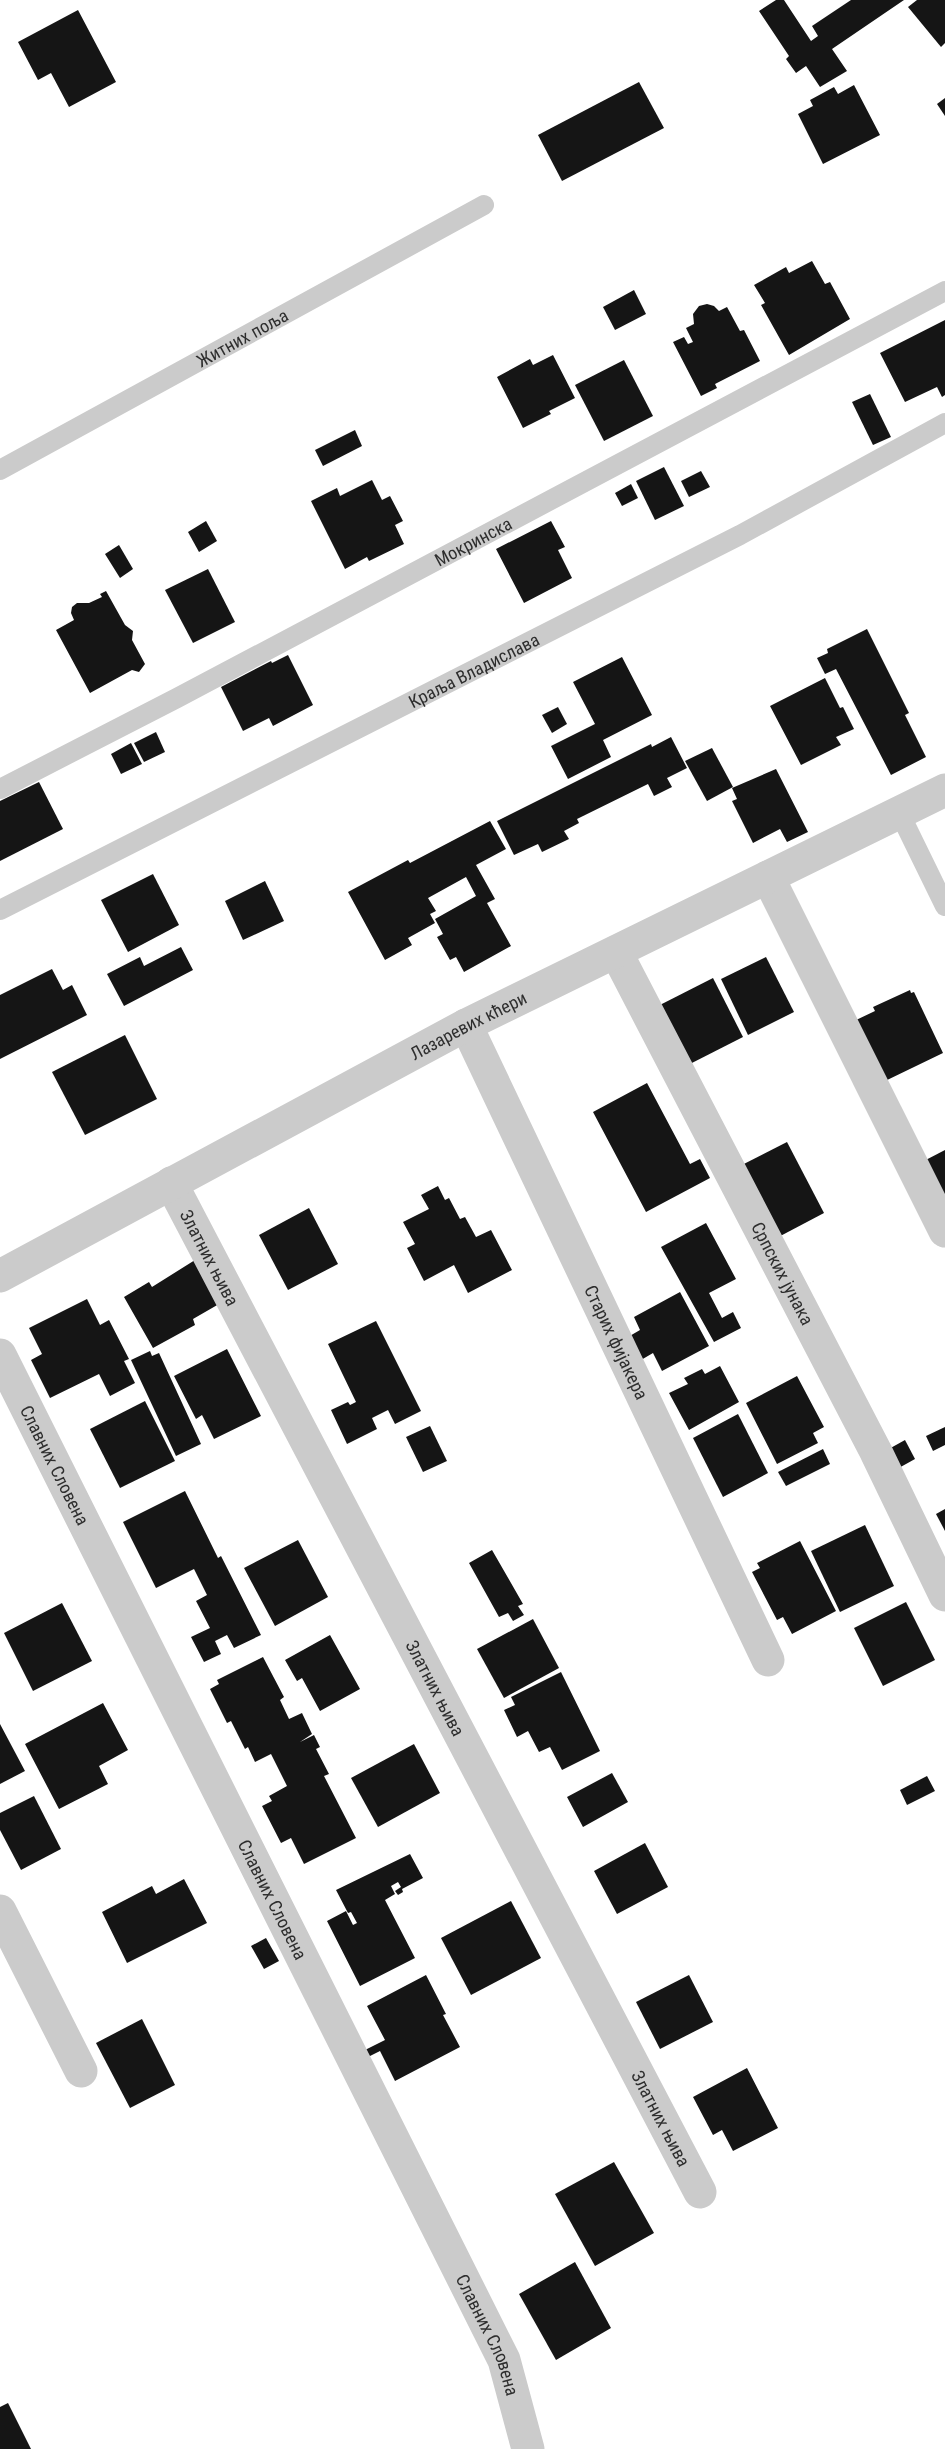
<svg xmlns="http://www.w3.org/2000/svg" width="945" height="2449" viewBox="0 0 945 2449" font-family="'Roboto Condensed',sans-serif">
  <rect width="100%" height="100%" fill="#fff"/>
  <g fill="#151515">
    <polygon points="776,0 784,0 811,41 818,36 812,26 851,0 904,0 832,49 847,71 820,87 806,66 796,73 786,59 789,56 759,11"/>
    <polygon points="917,0 945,0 945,43 941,47 908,7"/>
    <polygon points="78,10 116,82 69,107 51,73 38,80 18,42"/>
    <polygon points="639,82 664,128 562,181 538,135"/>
    <polygon points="854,85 880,135 823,164 798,114 813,106 810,100 834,87 838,94"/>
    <polygon points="945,98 945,116 937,104"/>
    <polygon points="812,261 825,284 830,282 850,319 789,355 761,305 765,303 754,285 786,267 789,273"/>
    <polygon points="634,290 646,314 615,330 603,307"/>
    <polygon points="707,304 714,306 719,311 727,307 740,331 744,330 760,361 715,384 717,388 701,396 673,342 684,337 688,344 693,342 686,328 694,324 693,314 699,306"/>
    <polygon points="945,320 945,395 942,397 937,387 905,402 880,353"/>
    <polygon points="553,355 575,398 549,411 551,414 523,428 497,377 530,359 533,365"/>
    <polygon points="624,360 653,416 604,441 575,385"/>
    <polygon points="870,394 891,437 873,445 852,402"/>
    <polygon points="355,430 362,446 323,466 315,450"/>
    <polygon points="664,467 684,506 655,520 636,481"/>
    <polygon points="701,471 710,487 689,497 681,481"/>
    <polygon points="372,480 382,500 390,496 403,521 395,525 404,544 369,561 367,557 345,569 311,501 337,488 340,496"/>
    <polygon points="631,484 638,498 622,506 615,493"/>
    <polygon points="206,521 217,541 199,552 188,532"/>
    <polygon points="551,521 565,547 558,550 572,578 524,603 496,549"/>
    <polygon points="119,545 133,569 120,578 105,554"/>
    <polygon points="208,569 235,622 193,643 165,590"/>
    <polygon points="106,591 125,625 133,631 132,640 145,664 139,672 132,670 90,693 56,630 74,620 71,613 72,607 77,603 89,603 102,597 100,594"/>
    <polygon points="867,629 909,713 905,715 926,757 891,775 836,669 825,674 817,658 828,653 827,649"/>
    <polygon points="288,655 313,705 273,726 269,718 243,731 221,687 271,661 272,663"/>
    <polygon points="622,657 652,715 603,740 611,757 568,779 551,746 595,724 573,682"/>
    <polygon points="825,678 840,708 843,707 854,729 836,737 841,745 801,765 770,706"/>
    <polygon points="558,707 567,724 552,733 542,715"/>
    <polygon points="156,732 165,752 144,762 134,743"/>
    <polygon points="671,737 687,768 667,778 672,787 654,796 648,784 577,819 579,823 564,831 569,839 542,852 538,844 514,855 497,821 651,744 652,747"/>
    <polygon points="131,743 142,764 121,774 111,754"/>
    <polygon points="712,748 733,787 707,801 685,761"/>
    <polygon points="776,769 808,832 787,842 780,829 753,843 732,801 737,799 732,788"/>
    <polygon points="39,782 63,829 0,861 0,801"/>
    <polygon points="490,821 506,849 476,865 495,899 487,903 511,946 464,972 456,957 450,960 437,937 443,934 435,919 476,896 466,877 428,898 436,911 430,914 435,923 408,938 412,945 385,960 348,892 408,860 410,863"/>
    <polygon points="153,874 179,925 128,952 101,900"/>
    <polygon points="265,881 284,921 243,940 225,901"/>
    <polygon points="181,947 193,970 124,1006 107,974 140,957 144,966"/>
    <polygon points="766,957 794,1012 748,1035 721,979"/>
    <polygon points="52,969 63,990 72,985 87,1015 0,1059 0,995"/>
    <polygon points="713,978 743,1037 684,1067 654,1008"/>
    <polygon points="910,990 911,993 914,992 943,1053 883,1082 854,1021 875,1011 873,1007"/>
    <polygon points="125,1035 157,1099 85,1135 52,1072"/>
    <polygon points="647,1083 690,1164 700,1159 710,1178 646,1212 593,1112"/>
    <polygon points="787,1142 824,1213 769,1242 732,1170"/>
    <polygon points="945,1150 945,1209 918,1164"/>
    <polygon points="438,1186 445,1200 449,1198 460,1219 465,1217 476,1237 491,1230 512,1270 468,1293 454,1265 424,1281 407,1248 415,1244 403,1222 429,1209 421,1195"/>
    <polygon points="309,1208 338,1264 288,1290 259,1235"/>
    <polygon points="706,1223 736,1279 709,1293 722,1318 733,1312 741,1328 714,1342 661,1247"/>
    <polygon points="195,1260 219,1304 193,1319 195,1325 153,1348 124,1297 149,1282 152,1287"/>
    <polygon points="680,1292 709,1346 662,1371 653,1353 641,1360 628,1337 640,1330 634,1317"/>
    <polygon points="87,1299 100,1325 109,1320 129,1359 124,1361 135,1383 110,1396 99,1374 50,1398 31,1360 42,1354 29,1328"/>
    <polygon points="376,1321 421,1411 395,1424 388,1410 372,1418 377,1429 347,1444 331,1410 348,1402 350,1405 356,1402 328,1344"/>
    <polygon points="227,1349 261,1416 214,1439 202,1415 196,1419 174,1376"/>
    <polygon points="150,1351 152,1356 159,1353 201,1444 176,1456 131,1360"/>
    <polygon points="720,1366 739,1402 689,1430 669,1393 688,1384 684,1378 702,1369 705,1374"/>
    <polygon points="797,1376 824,1427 813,1433 818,1443 777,1464 746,1403"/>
    <polygon points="145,1401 175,1461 120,1488 90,1429"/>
    <polygon points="738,1414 768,1473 723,1497 693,1438"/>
    <polygon points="430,1426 447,1461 423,1472 406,1437"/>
    <polygon points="945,1427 945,1445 933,1451 926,1436"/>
    <polygon points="905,1440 915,1459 897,1469 887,1450"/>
    <polygon points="823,1449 830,1464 786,1486 778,1472"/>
    <polygon points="185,1491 218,1558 221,1556 261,1635 234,1648 227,1635 215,1641 221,1654 204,1662 191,1637 210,1628 196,1601 207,1595 194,1569 156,1588 123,1522"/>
    <polygon points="945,1509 945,1531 936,1514"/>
    <polygon points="865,1525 894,1586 840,1612 811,1551"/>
    <polygon points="298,1540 328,1597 275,1626 244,1568"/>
    <polygon points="800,1541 836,1611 792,1634 783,1617 777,1620 752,1572 760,1568 757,1563"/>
    <polygon points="492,1550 523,1604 518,1606 524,1615 513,1621 508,1613 499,1617 469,1563"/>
    <polygon points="906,1602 935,1660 883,1686 854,1628"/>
    <polygon points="62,1603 92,1661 33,1691 4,1633"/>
    <polygon points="533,1619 559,1668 504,1698 477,1649"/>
    <polygon points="330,1635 360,1689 320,1711 302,1678 297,1681 285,1660"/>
    <polygon points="263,1657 284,1697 280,1700 289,1719 302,1713 312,1734 300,1742 314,1735 320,1747 316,1749 329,1774 324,1776 356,1838 304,1864 291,1838 281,1843 262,1806 272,1801 269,1796 287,1786 271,1754 255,1762 248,1747 245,1749 231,1721 227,1723 210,1689 219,1684 217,1680"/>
    <polygon points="561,1672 600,1751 562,1770 550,1747 539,1752 528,1731 517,1737 504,1710 515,1705 511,1697"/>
    <polygon points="103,1703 128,1750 99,1766 108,1784 59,1809 25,1744"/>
    <polygon points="0,1724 25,1771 0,1784"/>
    <polygon points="414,1744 440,1793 378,1827 351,1778"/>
    <polygon points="612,1773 628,1802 583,1827 567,1797"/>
    <polygon points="927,1776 935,1791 907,1805 900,1790"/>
    <polygon points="34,1796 61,1849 21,1870 0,1830 0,1813"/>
    <polygon points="645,1843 668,1887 617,1914 594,1871"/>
    <polygon points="410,1854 423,1878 402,1889 403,1892 398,1895 395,1891 401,1887 398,1882 391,1886 395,1894 385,1900 415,1958 360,1986 327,1921 346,1911 353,1925 357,1923 351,1912 348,1913 336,1890"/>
    <polygon points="184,1879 207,1923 127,1963 102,1912 152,1886 156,1894"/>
    <polygon points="511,1901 541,1958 471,1995 441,1938"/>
    <polygon points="266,1938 279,1961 264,1969 251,1946"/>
    <polygon points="426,1975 446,2014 443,2015 460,2047 395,2081 380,2051 368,2057 365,2050 385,2040 367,2006"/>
    <polygon points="689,1975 713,2022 660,2049 636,2002"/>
    <polygon points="142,2019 175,2085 130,2108 96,2043"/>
    <polygon points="747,2068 778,2128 733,2151 722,2130 713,2135 693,2097"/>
    <polygon points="614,2162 654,2233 595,2266 555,2194"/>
    <polygon points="575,2262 611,2328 556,2360 519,2294"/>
    <polygon points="8,2403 31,2449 0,2449 0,2407"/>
  </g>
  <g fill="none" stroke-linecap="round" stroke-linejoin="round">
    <g stroke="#cbcbcb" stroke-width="20">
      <path id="s1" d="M0 470 484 205"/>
      <path id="s2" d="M0 789 177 698 945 291"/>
      <polyline points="899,812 945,906"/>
      <path id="s3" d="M0 910 740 535 945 423"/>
    </g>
    <g stroke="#cbcbcb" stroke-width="33">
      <polyline points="768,877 945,1231"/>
      <path id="s4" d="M616 952 876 1452 945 1595"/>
      <path id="s5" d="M466 1025 768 1660"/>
      <path id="s6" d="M171 1183 700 2192"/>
      <path id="s7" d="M0 1276 466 1025 945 790"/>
      <path id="s8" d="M0 1355 504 2360 528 2449"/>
      <polyline points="0,1911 81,2071"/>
    </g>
  </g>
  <g text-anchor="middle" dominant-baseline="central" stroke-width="6" stroke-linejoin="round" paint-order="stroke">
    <g font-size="18" fill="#2e2e2e" stroke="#fff">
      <text stroke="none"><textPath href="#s1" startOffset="276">Житних поља</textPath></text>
      <text stroke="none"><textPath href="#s2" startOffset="534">Мокринска</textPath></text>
      <text stroke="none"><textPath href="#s3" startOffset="531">Краља Владислава</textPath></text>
      <text stroke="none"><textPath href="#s7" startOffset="531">Лазаревих кћери</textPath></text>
      <text stroke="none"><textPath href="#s6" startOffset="84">Златних њива</textPath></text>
      <text stroke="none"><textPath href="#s4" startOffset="362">Српских јунака</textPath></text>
      <text stroke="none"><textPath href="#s5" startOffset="351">Старих фијакера</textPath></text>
      <text stroke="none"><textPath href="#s8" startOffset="123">Славних Словена</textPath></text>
      <text stroke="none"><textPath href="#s6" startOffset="570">Златних њива</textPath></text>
      <text stroke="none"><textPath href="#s8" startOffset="609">Славних Словена</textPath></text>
      <text stroke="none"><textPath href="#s6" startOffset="1056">Златних њива</textPath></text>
      <text stroke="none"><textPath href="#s8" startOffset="1095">Славних Словена</textPath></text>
    </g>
  </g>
</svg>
